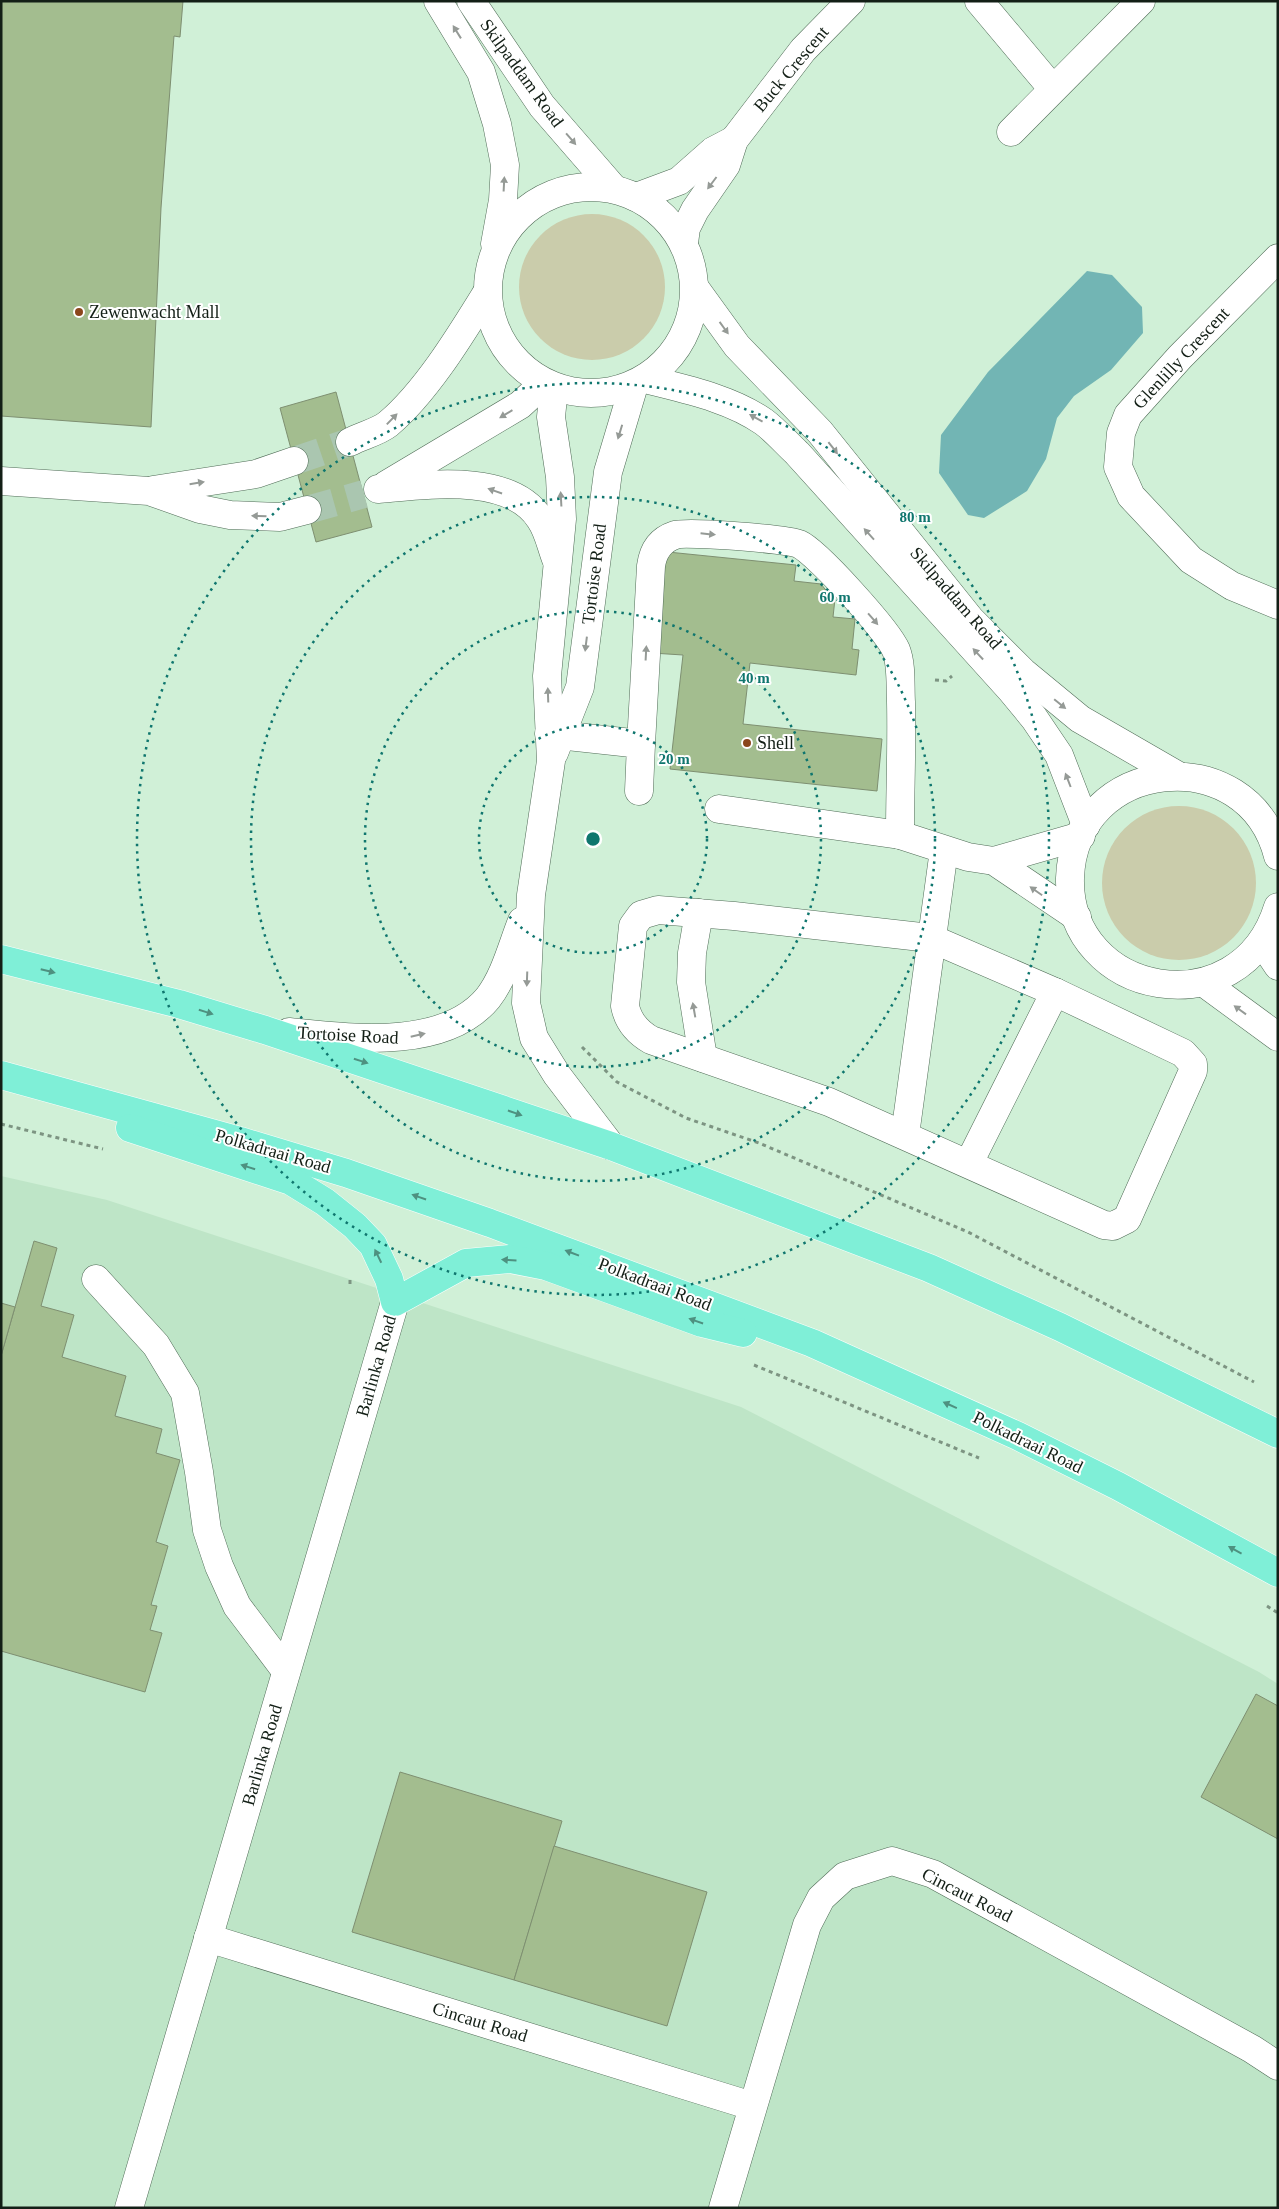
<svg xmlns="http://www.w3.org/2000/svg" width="1279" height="2209" viewBox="0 0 1279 2209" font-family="'Times New Roman',serif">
  <rect width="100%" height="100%" fill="#d0f0d7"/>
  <polygon fill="#bee5c7" points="1,1176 107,1200 741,1407 1259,1672 1278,1684 1278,2208 1,2208"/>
  <g fill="#caccab">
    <circle cx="592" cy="287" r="73"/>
    <circle cx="1179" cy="883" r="77"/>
  </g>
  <polygon fill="#72b5b4" points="1087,271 1112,275 1142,307 1143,333 1111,370 1074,396 1057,418 1046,459 1027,491 984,518 968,515 939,473 941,435 988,372"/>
  <g fill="#a3bd8f" stroke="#7e8f71">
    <polygon points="1,1 183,1 180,37 174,36 161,208 151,427 1,416"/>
    <polygon points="336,392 372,527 316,542 280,408"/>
    <polygon points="658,551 796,565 794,581 821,584 832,598 835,599 833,617 855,619 852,649 859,650 856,675 750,663 743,724 882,739 877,791 670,769 683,655 652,653"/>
    <polygon points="34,1241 57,1248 41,1306 74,1315 62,1357 126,1376 115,1416 162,1429 156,1453 180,1460 156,1542 168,1546 151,1605 157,1606 150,1630 162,1633 145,1692 1,1651 1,1356"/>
    <polygon points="1,1303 15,1307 1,1356"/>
    <polygon points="1256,1694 1278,1706 1278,1839 1201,1797"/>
    <polygon points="400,1772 562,1821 514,1980 352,1932"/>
    <polygon points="554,1846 707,1892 667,2026 514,1980"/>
  </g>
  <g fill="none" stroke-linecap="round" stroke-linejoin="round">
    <g stroke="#aac6b0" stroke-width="28" stroke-dasharray="28 14" stroke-linecap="butt">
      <polyline points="294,461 350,442"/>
      <polyline points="307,510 364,494"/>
    </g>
    <defs>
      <g id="minor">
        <polyline points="438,1 481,72 497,124 505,165 503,200 495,244"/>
        <polyline points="471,1 542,106 614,189"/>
        <polyline points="979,1 1052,88"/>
        <polyline points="1011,132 1141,1"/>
        <circle cx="591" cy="290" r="103"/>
        <polyline points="636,197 679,181 713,151 734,140"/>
        <polyline points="684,243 686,228 695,210 726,165 734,140 803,50 851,1"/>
        <polyline points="1278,258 1180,357 1128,415 1121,433 1118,467 1131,496 1191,560 1232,586 1278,605"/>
        <polyline points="695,288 737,346 820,432 971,620 1023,672 1080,719 1177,775"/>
        <path d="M645 379C684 389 730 398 764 422 776 431 786 443 797 453L1011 690 1034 718 1059 755 1086 825"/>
        <polyline points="554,387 551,417 560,477 562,519 547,676 551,761 531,895 526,1003 534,1038 557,1075 611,1146"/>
        <path d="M350 442C361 436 378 432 388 424 426 392 460 336 486 294"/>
        <polyline points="1,481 149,491 200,509 230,515 280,517 307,510"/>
        <polyline points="386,485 520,405 544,383"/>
        <path d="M378 489C425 485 510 472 540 519 548 530 551 546 556 559"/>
        <polyline points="153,490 256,474 294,461"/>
        <polyline points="549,734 641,744 639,791"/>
        <path d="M641 744 651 566C653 551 660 540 675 535 686 531 788 539 799 544 817 552 888 631 896 650 902 665 900 686 901 702 902 747 900 791 900 835"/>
        <polyline points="554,753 580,687 608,472 634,385"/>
        <polyline points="719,809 900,835 968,857 994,861 1077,917"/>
        <path d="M1278 856C1248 738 1074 757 1070 878 1067 997 1240 1030 1278 907"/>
        <polyline points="994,861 1081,836"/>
        <path d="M658 910 734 916 930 938 1055 992 1183 1053 1193 1064V1071L1127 1219 1113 1226 1104 1225 829 1102 651 1040C637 1032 628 1021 625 1006L633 926 641 915Z"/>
        <polyline points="699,913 692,953 691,982 703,1058"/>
        <polyline points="1262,942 1278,966"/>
        <polyline points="1203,982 1278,1037"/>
        <path d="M289 1032C349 1038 444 1051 488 998 505 976 512 946 522 921"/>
        <polyline points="905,1135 944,850"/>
        <polyline points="969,1163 1055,992"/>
        <polyline points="96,1279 156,1345 185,1393 199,1472 207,1530 219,1566 237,1606 286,1671"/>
        <polyline points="208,1938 752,2106"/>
        <polyline points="129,2208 395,1302"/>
        <polyline points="723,2208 807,1925 821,1898 845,1876 892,1861 933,1874 1252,2049 1278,2066"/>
      </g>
      <g id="major">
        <polyline points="1,959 179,1004 265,1030 611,1146 929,1268 1060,1327 1278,1434"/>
        <polyline points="1,1075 240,1141 346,1173 490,1223 812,1343 1018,1436 1118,1486 1278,1573"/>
        <polyline points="130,1128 291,1181 325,1202 355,1226 373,1245 389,1279 395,1302 466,1263 510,1259 546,1266 702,1323 743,1333"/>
      </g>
    </defs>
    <use href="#minor" stroke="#506c57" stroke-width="29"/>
    <use href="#major" stroke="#fff" stroke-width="29"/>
    <g stroke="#7d9482" stroke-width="3" stroke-dasharray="4 4" stroke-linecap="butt">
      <polyline points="935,680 946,681 952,676"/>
      <polyline points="582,1047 617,1082 686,1118 759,1143 968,1232 1254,1382"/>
      <polyline points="1,1124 103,1149"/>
      <polyline points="350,1280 350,1287"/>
      <polyline points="754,1365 979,1458"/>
      <polyline points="1267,1606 1278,1613"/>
    </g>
    <use href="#minor" stroke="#fff" stroke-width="28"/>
    <use href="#major" stroke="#7fefd7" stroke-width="28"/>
  </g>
  <defs><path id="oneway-solid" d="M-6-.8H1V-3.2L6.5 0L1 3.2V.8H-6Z" transform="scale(1.25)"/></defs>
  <g fill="#959a96">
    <use href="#oneway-solid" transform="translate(457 32) rotate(-122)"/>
    <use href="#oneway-solid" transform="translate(571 139) rotate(49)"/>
    <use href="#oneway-solid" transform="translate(712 183) rotate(127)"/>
    <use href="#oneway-solid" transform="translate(504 184) rotate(-87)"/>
    <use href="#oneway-solid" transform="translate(724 328) rotate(54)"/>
    <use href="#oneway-solid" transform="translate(506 414) rotate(149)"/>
    <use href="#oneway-solid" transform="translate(756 418) rotate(-151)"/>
    <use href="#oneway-solid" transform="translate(392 419) rotate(-46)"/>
    <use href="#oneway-solid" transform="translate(620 432) rotate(107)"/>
    <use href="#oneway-solid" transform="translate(833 448) rotate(52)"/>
    <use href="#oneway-solid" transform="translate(197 483) rotate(-9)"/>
    <use href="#oneway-solid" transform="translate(495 491) rotate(-161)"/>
    <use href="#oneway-solid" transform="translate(561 499) rotate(-93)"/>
    <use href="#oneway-solid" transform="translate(259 516) rotate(-179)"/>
    <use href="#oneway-solid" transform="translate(708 534) rotate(6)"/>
    <use href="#oneway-solid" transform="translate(869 534) rotate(-132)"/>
    <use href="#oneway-solid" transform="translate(873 619) rotate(49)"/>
    <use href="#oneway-solid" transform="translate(586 644) rotate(97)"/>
    <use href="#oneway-solid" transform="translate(646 653) rotate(-87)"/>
    <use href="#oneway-solid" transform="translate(978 654) rotate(-133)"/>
    <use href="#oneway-solid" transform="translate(548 695) rotate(-92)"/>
    <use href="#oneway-solid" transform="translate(1060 704) rotate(39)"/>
    <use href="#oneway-solid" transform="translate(1068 780) rotate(-111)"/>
    <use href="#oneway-solid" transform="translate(1036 891) rotate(-145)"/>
    <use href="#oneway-solid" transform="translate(527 979) rotate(92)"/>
    <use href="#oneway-solid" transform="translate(694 1010) rotate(-100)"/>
    <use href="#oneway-solid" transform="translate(1240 1010) rotate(-144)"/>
    <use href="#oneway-solid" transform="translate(418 1035) rotate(-13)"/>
  </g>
  <g fill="#4e9180">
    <use href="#oneway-solid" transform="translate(48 971) rotate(14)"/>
    <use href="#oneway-solid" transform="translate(206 1012) rotate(17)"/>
    <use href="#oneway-solid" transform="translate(361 1061) rotate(18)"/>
    <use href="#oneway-solid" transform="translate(515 1113) rotate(19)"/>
    <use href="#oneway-solid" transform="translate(248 1167) rotate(-162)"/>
    <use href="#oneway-solid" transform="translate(419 1197) rotate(-161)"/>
    <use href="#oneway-solid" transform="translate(572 1253) rotate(-159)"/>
    <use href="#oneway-solid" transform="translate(378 1256) rotate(-116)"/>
    <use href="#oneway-solid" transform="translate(509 1260) rotate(-176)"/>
    <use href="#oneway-solid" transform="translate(696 1321) rotate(-161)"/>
    <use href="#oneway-solid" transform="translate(950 1405) rotate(-156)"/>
    <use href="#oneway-solid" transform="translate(1235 1550) rotate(-151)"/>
  </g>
  <g fill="none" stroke="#0f766e" stroke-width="2.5" stroke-dasharray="2.5 5">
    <circle cx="593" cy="839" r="114"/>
    <circle cx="593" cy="839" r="228"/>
    <circle cx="593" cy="839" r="342"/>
    <circle cx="593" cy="839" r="456"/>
  </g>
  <g fill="#8b461c" stroke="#fff" stroke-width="2">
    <circle cx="79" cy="312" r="5"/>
    <circle cx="747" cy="743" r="5"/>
  </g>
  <g text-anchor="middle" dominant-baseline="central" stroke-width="4" stroke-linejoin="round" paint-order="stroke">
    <g font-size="18" fill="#131f16" stroke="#fff">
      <text transform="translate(791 69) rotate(-50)">Buck Crescent</text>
      <text transform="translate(522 73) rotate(54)">Skilpaddam Road</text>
      <text transform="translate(1181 358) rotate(-47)">Glenlilly Crescent</text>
      <text transform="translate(594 574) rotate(-83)">Tortoise Road</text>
      <text transform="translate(956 598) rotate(49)">Skilpaddam Road</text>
      <text transform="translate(348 1035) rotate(3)">Tortoise Road</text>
      <text transform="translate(273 1151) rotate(16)">Polkadraai Road</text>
      <text transform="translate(655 1284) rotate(21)">Polkadraai Road</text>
      <text transform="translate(376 1366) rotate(-74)">Barlinka Road</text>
      <text transform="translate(1028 1442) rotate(26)">Polkadraai Road</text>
      <text transform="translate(262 1755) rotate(-74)">Barlinka Road</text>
      <text transform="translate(967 1895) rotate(27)">Cincaut Road</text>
      <text transform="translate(480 2022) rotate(17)">Cincaut Road</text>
    </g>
    <g font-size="18" fill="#131f16" stroke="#fff" text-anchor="start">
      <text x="89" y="312">Zewenwacht Mall</text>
      <text x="757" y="743">Shell</text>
    </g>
  </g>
  <circle cx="593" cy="839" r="8" fill="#0f766e" stroke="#fff" stroke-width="2.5"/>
  <g font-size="15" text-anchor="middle" font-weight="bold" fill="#0f766e" stroke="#fff" stroke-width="4" stroke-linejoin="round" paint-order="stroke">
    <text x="915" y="522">80 m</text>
    <text x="835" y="602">60 m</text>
    <text x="754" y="683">40 m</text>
    <text x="674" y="764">20 m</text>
  </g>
  <rect width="1279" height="2209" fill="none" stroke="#131f16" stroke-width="5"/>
</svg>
